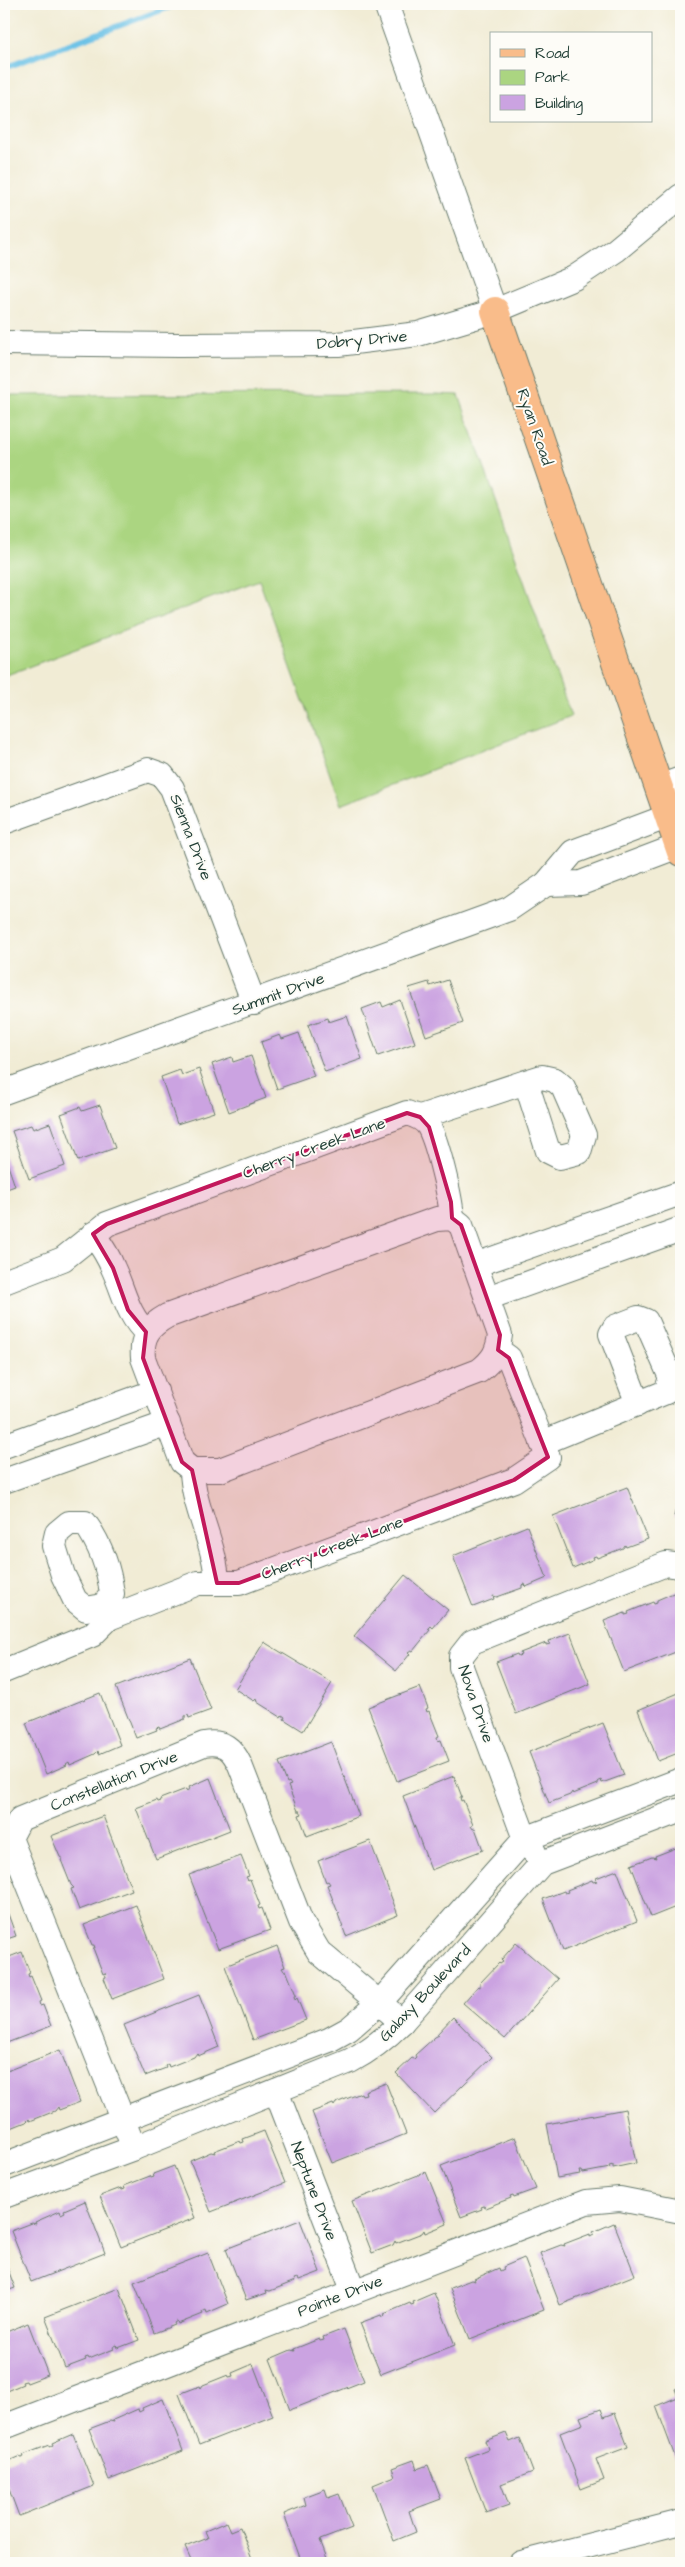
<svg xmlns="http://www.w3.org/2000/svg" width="685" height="2567" viewBox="0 0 685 2567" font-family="'Architects Daughter',sans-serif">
  <rect width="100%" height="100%" fill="#fdfcf7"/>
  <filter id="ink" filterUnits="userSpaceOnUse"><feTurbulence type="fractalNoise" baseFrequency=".02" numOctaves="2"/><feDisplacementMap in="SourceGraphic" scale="10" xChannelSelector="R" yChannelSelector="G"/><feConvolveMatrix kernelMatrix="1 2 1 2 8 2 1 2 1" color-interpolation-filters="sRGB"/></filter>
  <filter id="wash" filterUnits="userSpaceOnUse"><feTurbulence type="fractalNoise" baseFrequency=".0096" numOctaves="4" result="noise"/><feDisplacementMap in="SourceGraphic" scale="20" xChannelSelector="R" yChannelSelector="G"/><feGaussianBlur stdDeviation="1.12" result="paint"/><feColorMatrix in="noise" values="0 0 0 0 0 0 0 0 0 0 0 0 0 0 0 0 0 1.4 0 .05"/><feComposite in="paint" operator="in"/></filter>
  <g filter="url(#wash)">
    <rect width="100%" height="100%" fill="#f1ecd5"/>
    <polygon fill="#abd581" stroke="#65895a" points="437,394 459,395 571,716 341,805 259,580 4,676 4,395"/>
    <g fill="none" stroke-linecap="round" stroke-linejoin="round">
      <polyline stroke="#69c1e6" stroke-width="6" points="4,68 178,4"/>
    </g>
    <g id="blocks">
      <g fill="#cba3e1">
        <polygon points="448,980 463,1023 426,1036 409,988 429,982 430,986"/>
        <polygon points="400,1000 415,1043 378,1056 362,1009 381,1002 383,1007"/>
        <polygon points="347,1016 362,1059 325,1072 308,1025 328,1018 329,1022"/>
        <polygon points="299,1033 314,1076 277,1089 261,1042 280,1035 282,1039"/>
        <polygon points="251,1056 266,1098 229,1112 212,1064 232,1057 233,1062"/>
        <polygon points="199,1069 214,1112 177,1124 161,1077 180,1070 182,1075"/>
        <polygon points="100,1105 115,1148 78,1161 61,1114 80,1107 82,1111"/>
        <polygon points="50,1123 65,1166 29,1179 12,1131 31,1125 33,1129"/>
        <polygon points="4,1154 15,1186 4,1190"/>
        <polygon points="627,1487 648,1539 626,1547 625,1545 623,1548 597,1558 596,1556 593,1557 594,1559 573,1568 553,1516"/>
        <polygon points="681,1491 681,1518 674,1516"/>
        <polygon points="527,1526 547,1578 526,1587 525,1584 522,1585 522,1588 497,1597 493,1596 494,1599 473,1607 453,1556"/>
        <polygon points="405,1575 448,1610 433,1628 431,1626 428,1629 430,1630 413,1651 411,1650 408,1652 410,1654 396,1671 354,1636"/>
        <polygon points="678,1591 681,1600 681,1650 624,1672 604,1621 625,1613 625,1615 629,1614 628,1612 653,1602 654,1604 657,1603 657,1600"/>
        <polygon points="570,1633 590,1684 516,1714 496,1662 517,1654 518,1656 521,1655 520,1653 546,1643 546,1645 550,1644 549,1641"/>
        <polygon points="264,1642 332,1683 303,1731 284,1719 285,1717 282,1715 281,1717 257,1702 256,1699 254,1701 235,1689"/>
        <polygon points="190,1658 211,1710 189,1718 188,1715 185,1716 185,1719 160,1729 159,1727 156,1728 157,1730 136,1738 116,1687"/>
        <polygon points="420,1687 428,1708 426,1709 427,1712 429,1711 439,1736 437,1737 438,1741 441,1740 449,1761 397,1781 368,1707"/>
        <polygon points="681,1692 681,1749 678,1753 658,1761 638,1710"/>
        <polygon points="100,1693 120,1745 99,1754 98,1751 95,1754 70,1765 69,1762 66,1764 67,1765 46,1774 26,1723"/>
        <polygon points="603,1723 624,1775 602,1783 601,1780 598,1782 598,1784 573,1794 572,1792 570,1795 549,1803 529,1752"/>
        <polygon points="331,1742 359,1816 307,1836 299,1815 302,1814 300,1811 298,1811 288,1786 291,1785 289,1782 287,1783 279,1762"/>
        <polygon points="454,1776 462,1797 460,1797 461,1801 463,1800 473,1825 471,1826 473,1829 475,1828 483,1850 431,1870 403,1796"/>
        <polygon points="210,1778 230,1830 156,1859 136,1808 157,1800 158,1802 161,1801 160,1799 186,1789 186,1791 190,1789 189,1787"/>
        <polygon points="103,1816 132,1890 79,1910 71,1889 74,1888 71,1885 61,1860 63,1859 60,1857 51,1836"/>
        <polygon points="370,1841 398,1915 346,1936 338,1914 340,1913 337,1910 327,1885 330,1884 328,1881 326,1882 318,1861"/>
        <polygon points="681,1846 681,1905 651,1917 631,1865 652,1857 656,1858 655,1856"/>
        <polygon points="241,1856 249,1876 246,1877 248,1880 250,1879 260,1905 258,1906 259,1909 262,1908 270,1930 218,1949 189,1875"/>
        <polygon points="617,1870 637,1921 563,1951 543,1899 564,1891 565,1893 568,1892 567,1890 592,1880 593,1882 597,1881 596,1878"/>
        <polygon points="136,1905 164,1979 112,1999 104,1978 106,1977 105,1973 103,1974 93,1948 95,1948 94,1945 92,1945 84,1925"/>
        <polygon points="8,1914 16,1936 4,1940 4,1916"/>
        <polygon points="516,1943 558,1979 505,2039 463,2003 478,1986 480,1987 480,1983 499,1963 500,1964 503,1962 501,1960"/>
        <polygon points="277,1946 285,1967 282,1968 284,1971 286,1970 296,1995 294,1996 295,2000 297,1998 306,2020 253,2040 225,1966"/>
        <polygon points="22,1952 30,1973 28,1974 29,1977 31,1976 41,2001 39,2002 40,2006 43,2005 51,2026 4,2044 4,1959"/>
        <polygon points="199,1995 219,2047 198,2056 197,2053 194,2057 169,2067 168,2064 165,2066 166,2068 145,2076 124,2025"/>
        <polygon points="453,2017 492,2057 434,2113 396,2073 412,2058 414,2059 416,2057 415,2055 435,2037 439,2035 437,2034"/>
        <polygon points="60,2050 80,2102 59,2110 58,2107 55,2111 30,2121 29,2119 26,2122 6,2130 4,2125 4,2072"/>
        <polygon points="386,2083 406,2134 332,2163 312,2112 333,2104 334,2106 336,2103 361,2093 362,2095 366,2094 365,2091"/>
        <polygon points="625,2109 636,2163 613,2168 613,2165 609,2166 610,2168 583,2173 582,2171 579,2171 580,2174 557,2178 547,2124"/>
        <polygon points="264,2131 285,2183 211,2212 190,2161 211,2152 215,2153 214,2151 240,2141 241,2143 244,2142 243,2139"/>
        <polygon points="515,2137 536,2189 514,2197 513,2195 510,2196 511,2198 485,2208 484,2206 481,2207 482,2209 461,2217 441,2166"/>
        <polygon points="174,2166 195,2218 121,2247 100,2196 121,2188 122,2190 125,2189 124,2186 150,2176 151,2178 154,2177 153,2174"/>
        <polygon points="426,2172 447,2224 425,2233 424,2230 422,2233 396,2243 395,2241 393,2245 372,2253 352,2201"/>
        <polygon points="85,2201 105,2253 31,2282 11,2231 32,2223 36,2224 35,2222 60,2211 61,2214 65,2212 64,2210"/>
        <polygon points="300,2220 320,2272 299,2280 298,2278 294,2279 295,2281 270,2291 266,2290 267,2293 246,2300 226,2249"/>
        <polygon points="614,2223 635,2275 560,2305 540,2253 561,2245 565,2246 564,2244 590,2234 590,2236 594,2234 593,2232"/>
        <polygon points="208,2253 228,2304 207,2313 206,2310 202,2312 203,2314 178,2324 177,2321 174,2323 175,2325 154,2333 134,2282"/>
        <polygon points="524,2258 544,2310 470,2339 450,2288 471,2280 475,2281 474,2279 499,2268 500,2271 504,2269 503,2267"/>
        <polygon points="4,2259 15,2288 4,2292"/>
        <polygon points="119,2288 139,2340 118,2348 117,2345 113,2347 114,2349 89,2359 88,2357 85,2358 86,2360 65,2368 45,2317"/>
        <polygon points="434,2293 455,2345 381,2374 360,2323 381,2315 382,2317 385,2316 384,2314 410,2303 411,2305 414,2304 413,2302"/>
        <polygon points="28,2323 48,2375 27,2383 26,2381 22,2382 23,2384 4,2392 4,2333"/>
        <polygon points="344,2329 364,2381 290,2410 270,2359 291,2350 295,2351 294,2349 319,2339 320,2341 324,2340 323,2337"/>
        <polygon points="253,2364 273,2416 199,2445 179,2394 200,2386 201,2388 203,2385 228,2375 229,2377 233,2376 232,2373"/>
        <polygon points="681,2387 681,2460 677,2462 656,2406 678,2397 675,2389"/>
        <polygon points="163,2399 183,2451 109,2480 89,2429 110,2421 114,2422 113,2420 138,2409 139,2412 143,2410 142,2408"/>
        <polygon points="601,2409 604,2417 615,2413 628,2447 596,2459 604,2480 581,2489 560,2433 583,2424 580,2417"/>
        <polygon points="506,2433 510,2442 520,2438 533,2472 501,2484 509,2505 486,2513 465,2458 488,2449 485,2441"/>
        <polygon points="73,2434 94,2486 19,2516 4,2476 4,2463 20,2456 21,2458 24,2457 23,2455 49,2445 49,2447 53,2445 52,2443"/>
        <polygon points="414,2460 417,2469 428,2465 441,2499 409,2511 416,2532 394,2541 373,2485 395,2476 392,2468"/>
        <polygon points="325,2489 328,2498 339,2494 352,2528 320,2540 328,2561 302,2563 284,2514 306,2505 304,2497"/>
        <polygon points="226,2522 230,2531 240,2527 253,2561 248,2563 192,2563 185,2547 208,2538 205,2531"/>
      </g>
    </g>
  </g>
  <g filter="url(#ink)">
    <use href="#blocks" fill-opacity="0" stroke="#687a6c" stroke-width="1"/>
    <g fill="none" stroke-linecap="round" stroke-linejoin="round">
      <defs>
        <g id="minor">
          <polyline points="386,4 495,311"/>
          <polyline points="4,343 178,345 338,344 418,334 495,311 574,278 616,250 681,196"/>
          <polyline points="659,787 681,779"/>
          <polyline points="4,822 148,770 162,775 172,788 254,1003"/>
          <polyline points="546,884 581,883 681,845"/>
          <polyline points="4,1092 509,909 546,884 573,852 669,816"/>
          <polyline points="420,1117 526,1082 542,1077 555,1080 563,1087 584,1135 579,1152 560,1157 548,1151 526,1082"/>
          <path d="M452 1218 461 1225 500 1335C498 1352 493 1360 479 1371L220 1470H192L182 1462 143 1358C141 1336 149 1326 167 1316L437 1219Z"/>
          <path d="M93 1234C101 1245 108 1255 113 1268 124 1291 127 1315 147 1333"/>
          <polyline points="475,1265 681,1193"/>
          <path d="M4 1282 63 1259 107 1224 407 1113C416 1116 425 1119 429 1127 438 1144 451 1199 452 1218"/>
          <polyline points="487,1298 681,1229"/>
          <polyline points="542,1443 666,1392 671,1378 646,1321 638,1318 615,1327 611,1334 638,1404"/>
          <polyline points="4,1446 156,1391"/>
          <path d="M192 1470C193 1509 216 1544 217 1583"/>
          <polyline points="4,1481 168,1423"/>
          <path d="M69 1523H85C100 1544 109 1568 112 1594L103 1606 86 1609 75 1600 63 1575 54 1546 57 1533Z"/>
          <polyline points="4,1671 92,1635 109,1618 198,1583 239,1583 514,1480 548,1457 509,1358 498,1350"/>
          <polyline points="534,1852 525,1839 461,1667 461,1656 472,1642 666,1564 681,1566"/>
          <polyline points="276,2091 353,2290"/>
          <path d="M134 2148 10 1838 20 1819 204 1744C224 1741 232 1748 240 1765L301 1922 319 1952 402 2022"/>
          <polyline points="4,2165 329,2040 349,2029 380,2002 525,1839 681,1780"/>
          <path d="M4 2196 134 2148 350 2061C371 2050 386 2038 402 2022L542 1863 681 1810"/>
          <polyline points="4,2427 586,2202 620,2199 681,2211"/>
          <polyline points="521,2563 681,2522"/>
        </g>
        <polyline id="major" points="495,311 681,852"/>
      </defs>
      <use href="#minor" stroke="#687a6c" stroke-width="26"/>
      <use href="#major" stroke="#687a6c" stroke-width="30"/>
      <use href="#minor" stroke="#fff" stroke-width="24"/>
      <use href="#major" stroke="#f9bc8a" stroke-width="28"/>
    </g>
  </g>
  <path fill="#c2185b" fill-opacity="0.2" stroke="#c2185b" stroke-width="4" stroke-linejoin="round" d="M407 1113 420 1117 429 1127 451 1202 452 1218 461 1225 500 1335 498 1350 509 1358 548 1457 514 1480 239 1583H217L192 1470 182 1462 143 1358 146 1332 128 1310 113 1268 93 1234 107 1224Z"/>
  <g text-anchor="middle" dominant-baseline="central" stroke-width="4" stroke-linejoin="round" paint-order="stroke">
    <g font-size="16" fill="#1f3d34" stroke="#fdfcf7">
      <text transform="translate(362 340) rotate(-5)">Dobry Drive</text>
      <text transform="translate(535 427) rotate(71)">Ryan Road</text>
      <text transform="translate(191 837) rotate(69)">Sienna Drive</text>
      <text transform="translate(278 994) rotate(-20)">Summit Drive</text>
      <text transform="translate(314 1148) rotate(-20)">Cherry Creek Lane</text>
      <text transform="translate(332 1548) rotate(-21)">Cherry Creek Lane</text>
      <text transform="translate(476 1704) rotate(71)">Nova Drive</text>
      <text transform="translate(114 1781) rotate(-22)">Constellation Drive</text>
      <text transform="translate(425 1993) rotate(-47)">Galaxy Boulevard</text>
      <text transform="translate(314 2191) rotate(69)">Neptune Drive</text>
      <text transform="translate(340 2296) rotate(-21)">Pointe Drive</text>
    </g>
  </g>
  <rect width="685" height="2567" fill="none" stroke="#fdfcf7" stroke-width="20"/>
  <rect x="490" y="32" width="162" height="90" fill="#fdfcf7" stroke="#a4b0a9"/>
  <rect x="500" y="49" width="25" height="8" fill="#f9bc8a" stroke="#a4b0a9"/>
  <text x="535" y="58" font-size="15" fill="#1f3d34">Road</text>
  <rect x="500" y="70" width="25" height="15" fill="#abd581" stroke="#a4b0a9"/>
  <text x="535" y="82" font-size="15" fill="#1f3d34">Park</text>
  <rect x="500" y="95" width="25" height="15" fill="#cba3e1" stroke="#a4b0a9"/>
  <text x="535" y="108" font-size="15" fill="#1f3d34">Building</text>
</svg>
